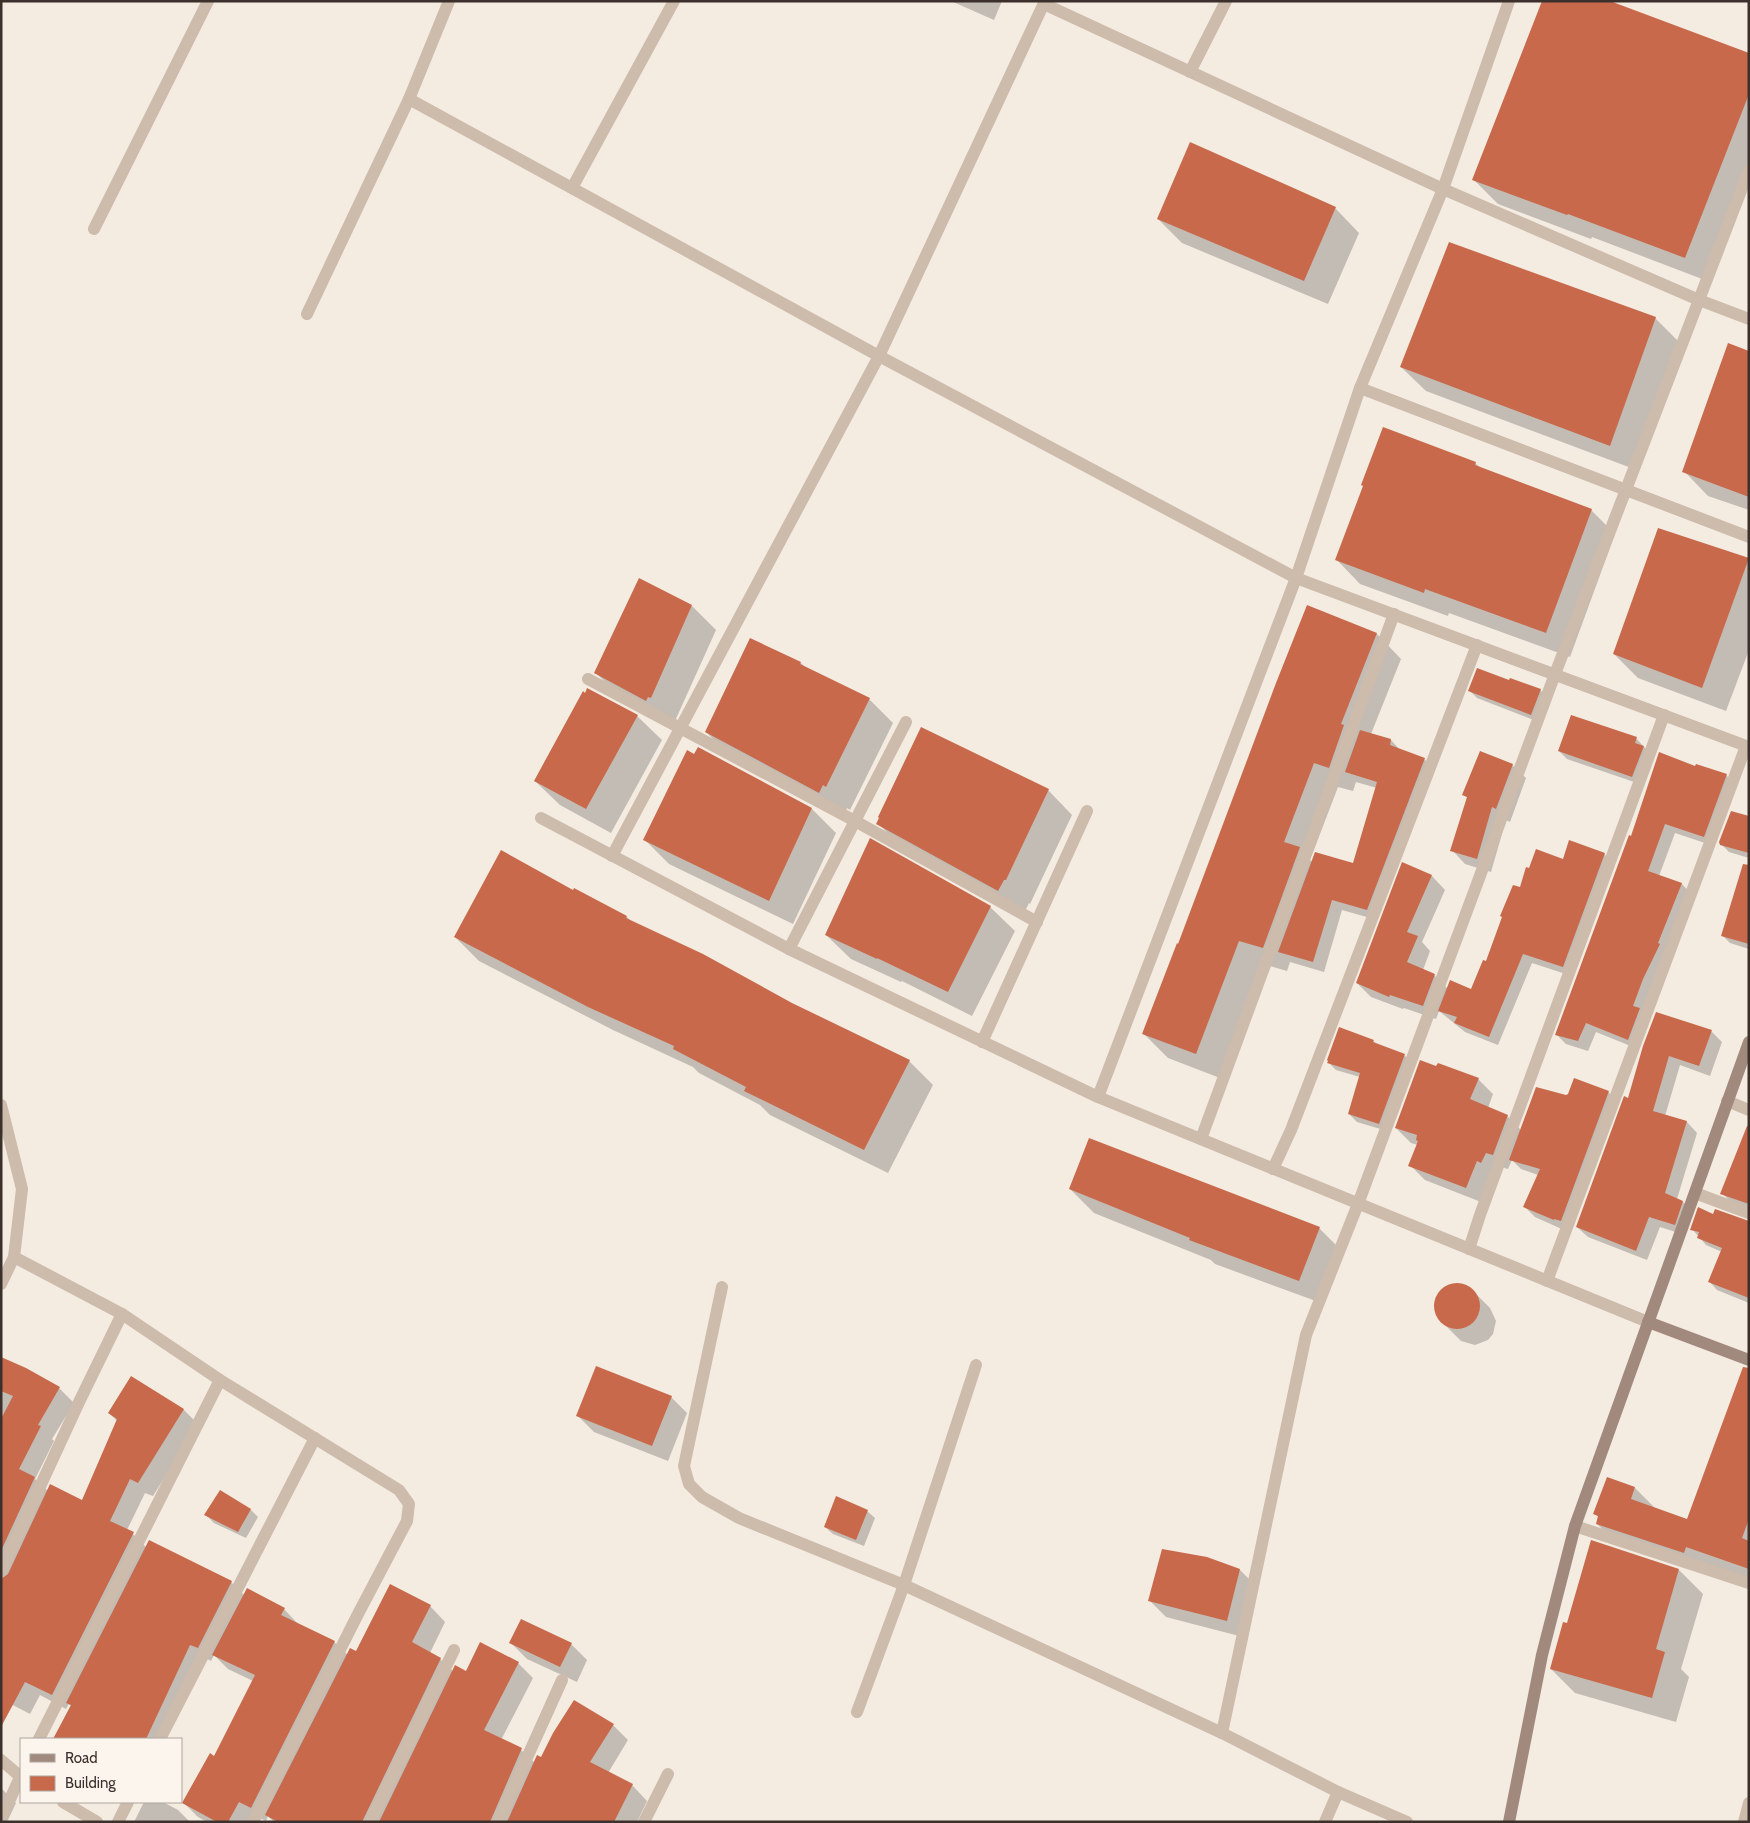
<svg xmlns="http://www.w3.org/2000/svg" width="1750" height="1823" viewBox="0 0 1750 1823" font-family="Cabin,sans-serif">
  <rect width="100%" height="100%" fill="#f4ebe1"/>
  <g fill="#0003" fill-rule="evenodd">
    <polygon points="951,1 1002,1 994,20"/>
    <polygon points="1749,55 1749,180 1710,282 1592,237 1591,239 1498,204 1474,180"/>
    <polygon points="1335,208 1359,233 1328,304 1182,243 1158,219"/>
    <polygon points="1655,318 1679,342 1634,469 1426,391 1401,367"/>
    <polygon points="1749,352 1749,510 1708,496 1684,471"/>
    <polygon points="1475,463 1482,469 1591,510 1615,534 1570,657 1449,613 1448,616 1360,584 1336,559"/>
    <polygon points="1748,559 1749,650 1726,711 1638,678 1614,654"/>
    <polygon points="692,606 716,630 675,721 620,697 596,673"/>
    <path d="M1308 607 1377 634 1401 659 1371 734 1391 740 1400 750 1424 759 1435 769 1377 920 1342 910 1324 972 1290 962 1287 971 1263 964 1220 1078 1168 1058 1144 1034 1179 945ZM1356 782 1377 788 1353 865 1313 862 1310 860 1338 787 1353 791Z"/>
    <polygon points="750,639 801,663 806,668 869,699 893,723 850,810 847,808 844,816 730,756 706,732"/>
    <polygon points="1510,681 1540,690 1548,698 1539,722 1477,698 1470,691"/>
    <polygon points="637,716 662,740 611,833 560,805 535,781"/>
    <polygon points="1636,738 1651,755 1640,784 1567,759 1559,751"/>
    <polygon points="1512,765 1526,778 1510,822 1506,820 1491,872 1465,864 1452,850 1468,798 1464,795"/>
    <polygon points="1696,768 1726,775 1736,785 1714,846 1675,833 1659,876 1682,884 1691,894 1638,1049 1596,1032 1588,1051 1566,1044 1556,1034 1632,837"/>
    <polygon points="1048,790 1072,815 1030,904 1029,903 1023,915 902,848 878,823"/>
    <polygon points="812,809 836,833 793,924 669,864 645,840"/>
    <polygon points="1749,818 1749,858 1729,852 1721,844"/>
    <polygon points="1604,854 1613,863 1572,976 1532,963 1498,1045 1465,1032 1439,1011 1436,1019 1404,1008 1403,1009 1371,997 1357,983 1403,864 1432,876 1445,890 1422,942 1430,951 1423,970 1434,975 1448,989 1472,990 1521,889 1563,860"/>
    <polygon points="1749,879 1749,949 1730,943 1722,935"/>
    <polygon points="573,891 627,917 633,923 792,1004 909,1061 933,1085 888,1173 770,1115 760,1105 699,1073 693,1067 613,1030 479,961 455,937"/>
    <polygon points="990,907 1015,931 972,1016 902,981 901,982 851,959 826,935"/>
    <polygon points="1656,1014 1712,1032 1722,1042 1710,1076 1680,1065 1665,1116 1687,1122 1697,1133 1677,1199 1683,1202 1693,1212 1685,1235 1660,1227 1647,1260 1588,1237 1577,1227 1629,1099"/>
    <polygon points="1373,1041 1378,1045 1404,1055 1412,1063 1387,1131 1357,1122 1349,1114 1360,1077 1336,1070 1329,1063"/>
    <polygon points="1478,1079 1493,1094 1488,1108 1507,1116 1521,1130 1566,1096 1608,1092 1619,1102 1564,1230 1535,1217 1525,1207 1538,1175 1521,1169 1512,1160 1508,1169 1501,1167 1481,1202 1425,1180 1410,1165 1418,1145 1411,1143 1396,1128"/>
    <polygon points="1749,1170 1749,1208 1730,1201 1722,1193"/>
    <polygon points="1070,1189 1319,1228 1343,1252 1324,1304 1215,1264 1211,1260 1094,1213"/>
    <polygon points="1714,1215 1749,1222 1749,1303 1717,1290 1710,1282 1722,1252 1706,1245 1692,1229"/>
    <polygon points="1460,1284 1473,1291 1490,1308 1496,1321 1493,1334 1488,1340 1475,1345 1461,1341 1444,1324 1436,1312 1437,1298 1441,1292 1454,1285"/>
    <polygon points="1,1359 59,1388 74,1403 52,1439 54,1441 35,1479 48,1491 82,1501 117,1421 109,1413 131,1378 184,1410 198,1424 153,1496 145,1493 127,1530 133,1534 146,1547 231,1582 244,1595 284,1609 298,1624 334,1642 348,1655 356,1653 430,1606 445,1622 430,1653 440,1659 454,1672 466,1673 518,1663 533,1678 501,1740 521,1750 535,1763 613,1725 628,1740 608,1773 632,1785 647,1801 637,1822 274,1822 268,1816 266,1821 254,1815 250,1822 207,1822 198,1817 184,1803 215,1758 253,1681 228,1669 214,1655 211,1661 204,1657 165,1739 54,1739 71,1706 69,1704 66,1709 40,1695 30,1714 1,1699"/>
    <polygon points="671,1397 687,1413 668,1461 594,1432 578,1416"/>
    <polygon points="1749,1409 1749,1581 1618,1544 1597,1524 1599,1518 1595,1513 1607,1479 1635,1488 1655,1508 1688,1521"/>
    <polygon points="251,1510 258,1517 246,1538 214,1523 206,1515"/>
    <polygon points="867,1511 875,1518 864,1546 833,1534 825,1527"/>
    <polygon points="1240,1570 1256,1586 1243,1637 1166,1617 1150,1601"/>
    <polygon points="1679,1570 1703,1594 1681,1669 1689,1677 1676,1722 1575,1693 1551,1669 1568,1625"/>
    <polygon points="511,1643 571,1644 587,1660 577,1682 527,1659"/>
    <polygon points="1,1788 16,1803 7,1822 1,1822"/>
    <polygon points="144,1802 163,1802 178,1810 190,1822 134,1822"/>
  </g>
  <g fill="#c8694b">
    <polygon points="1542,1 1610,1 1749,53 1749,94 1685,258 1568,214 1567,215 1472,180"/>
    <polygon points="1190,142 1336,207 1304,281 1157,219"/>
    <polygon points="1449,242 1656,317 1610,446 1400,367"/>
    <polygon points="1728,343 1749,351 1749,497 1682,472"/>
    <polygon points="1383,427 1476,462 1475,465 1592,509 1546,633 1425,589 1424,593 1335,560 1363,486 1361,485"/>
    <polygon points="1658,528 1749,558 1702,688 1613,654"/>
    <polygon points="639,578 692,605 651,698 648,697 646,701 594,673"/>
    <polygon points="1307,605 1377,633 1341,724 1344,725 1329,768 1314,763 1284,842 1300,847 1263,948 1239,941 1196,1054 1142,1034 1177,943 1178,944 1276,683"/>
    <polygon points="750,638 801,662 800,664 870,698 826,787 823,785 819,793 705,732"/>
    <polygon points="1477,668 1509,680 1510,678 1541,689 1531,715 1468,691"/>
    <polygon points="587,688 638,715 586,809 534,781 583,691 585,693"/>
    <polygon points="1571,715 1637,737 1635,743 1644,746 1632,777 1558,751"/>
    <polygon points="921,727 1049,789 1006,880 1004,880 998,891 876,824 879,818 878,817"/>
    <polygon points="1360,730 1391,739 1390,745 1425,758 1367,910 1332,900 1313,962 1278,952 1315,852 1353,863 1377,782 1345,772"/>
    <polygon points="698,747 812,808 769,901 643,840 687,750 694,754"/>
    <polygon points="1480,751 1513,764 1496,809 1492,807 1477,859 1450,851 1467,797 1462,795"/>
    <polygon points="1659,752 1695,766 1696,764 1727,774 1704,837 1665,824 1648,871 1682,883 1658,943 1660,944 1643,979 1633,1006 1640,1008 1628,1040 1586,1023 1578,1041 1555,1035 1629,835 1631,836"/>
    <polygon points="1731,811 1749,816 1749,853 1720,845 1719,842"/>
    <polygon points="870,838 991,906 948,992 877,958 877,959 825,935"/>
    <polygon points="1569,840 1605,853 1563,967 1523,954 1489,1037 1454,1023 1457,1017 1438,1011 1450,980 1471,989 1483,960 1486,961 1502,917 1500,916 1513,885 1520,887 1526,867 1529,868 1536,849 1563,859"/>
    <polygon points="501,850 573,890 574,888 627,916 626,918 703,954 792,1003 910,1060 864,1150 744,1091 746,1087 673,1049 674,1046 588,1007 454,937"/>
    <polygon points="1402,862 1432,875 1407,932 1418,936 1407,962 1435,974 1423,1006 1390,995 1389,997 1356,983"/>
    <polygon points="1743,864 1749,865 1749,944 1721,936"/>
    <polygon points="1656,1012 1712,1030 1699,1066 1669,1056 1653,1111 1687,1121 1665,1193 1683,1201 1675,1225 1649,1217 1636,1251 1576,1227 1624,1096 1628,1098 1643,1046"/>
    <polygon points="1339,1027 1374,1040 1373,1042 1405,1054 1379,1124 1348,1114 1360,1073 1327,1063 1328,1061 1327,1060"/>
    <polygon points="1420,1060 1436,1066 1438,1063 1479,1078 1470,1099 1508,1115 1493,1155 1486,1153 1481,1163 1477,1161 1466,1188 1408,1166 1418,1141 1416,1140 1417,1135 1395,1128"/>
    <polygon points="1574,1078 1609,1091 1561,1221 1554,1219 1554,1220 1523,1207 1540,1169 1509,1160 1536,1087 1566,1095 1568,1094"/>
    <polygon points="1747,1126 1749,1126 1749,1204 1720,1194"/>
    <polygon points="1089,1138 1320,1227 1299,1281 1189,1240 1190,1238 1069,1189"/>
    <polygon points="1698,1207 1713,1214 1715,1209 1749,1221 1749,1298 1708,1282 1722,1248 1697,1238 1699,1232 1690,1230"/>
    <circle cx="1457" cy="1306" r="23"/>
    <polygon points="1,1357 26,1368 60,1387 38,1425 41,1426 19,1469 35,1477 1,1551 1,1419 13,1396 1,1391"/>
    <polygon points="596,1366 672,1396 652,1446 576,1416"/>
    <polygon points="1743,1367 1749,1368 1749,1519 1742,1538 1749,1541 1749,1569 1686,1547 1684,1553 1596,1524 1598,1516 1593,1514 1607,1477 1635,1487 1631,1499 1687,1519"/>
    <polygon points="131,1376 184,1409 138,1483 130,1479 110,1521 134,1532 52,1695 25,1682 1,1727 1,1579 8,1574 50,1484 82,1500 117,1419 108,1413"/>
    <polygon points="220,1490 251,1509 238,1532 204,1515"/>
    <polygon points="836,1496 868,1510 856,1540 824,1527"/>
    <polygon points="149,1540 232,1581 198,1648 190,1645 146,1739 53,1739 71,1705 66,1703"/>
    <polygon points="1591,1540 1679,1569 1656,1649 1665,1652 1652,1698 1550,1669 1563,1622 1567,1623"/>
    <polygon points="1162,1549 1207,1557 1240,1569 1227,1621 1148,1601"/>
    <polygon points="390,1584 431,1605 412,1642 441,1658 362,1822 278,1822 265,1815 350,1648 356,1651"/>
    <polygon points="247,1588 285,1608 281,1615 335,1641 251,1808 239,1802 228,1822 217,1822 182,1803 210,1753 214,1756 255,1675 212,1655"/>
    <polygon points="521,1619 572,1643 560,1667 509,1643"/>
    <polygon points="480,1642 519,1662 484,1730 522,1748 490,1822 379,1822 455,1665 466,1671"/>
    <polygon points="574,1700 614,1724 590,1762 633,1784 614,1822 507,1822 537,1755 541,1757 553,1733"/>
  </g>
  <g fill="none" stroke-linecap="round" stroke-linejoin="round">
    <g stroke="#cdbbac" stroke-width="12">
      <polyline points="1044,4 1443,189 1699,300 1749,319"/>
      <polyline points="1190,72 1226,1"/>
      <polyline points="409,99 879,356 1296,578 1749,747"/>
      <polyline points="572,188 674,1"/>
      <polyline points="94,229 208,1"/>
      <polyline points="307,314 409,99 449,1"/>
      <polyline points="1360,388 1749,537"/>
      <polyline points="588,679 855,821 1037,922"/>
      <polyline points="541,818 789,949 1098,1097 1648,1322"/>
      <polyline points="612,856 879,356 1045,1"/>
      <polyline points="789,949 906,722"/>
      <polyline points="982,1042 1087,811"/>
      <polyline points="1098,1097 1296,578 1360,388 1443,189 1509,1"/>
      <polyline points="1727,1101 1749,1110"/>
      <polyline points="1,1105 22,1189 14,1257 1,1284"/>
      <polyline points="1201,1139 1394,614"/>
      <polyline points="1273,1169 1291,1130 1477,645"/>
      <polyline points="1695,1193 1749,1213"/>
      <polyline points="1469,1249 1480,1215 1664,715"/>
      <polyline points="14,1257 122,1314 220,1380 399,1490 409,1504 407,1521 358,1614 253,1822"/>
      <polyline points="1547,1281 1746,746"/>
      <polyline points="722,1287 684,1466 689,1484 702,1497 739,1518 904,1585 1222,1733 1338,1792 1407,1822"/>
      <polyline points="1575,1526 1749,1583"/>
      <polyline points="1,1571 80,1400 122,1314"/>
      <polyline points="857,1712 904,1585 976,1365"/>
      <polyline points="1222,1733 1306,1335 1358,1204 1555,674 1749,170"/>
      <polyline points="39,1739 220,1380"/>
      <polyline points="160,1739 315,1438"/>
      <polyline points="1,1760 21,1777"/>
      <polyline points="63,1802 97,1822"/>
      <polyline points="1,1819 21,1775"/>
      <polyline points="118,1822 128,1802"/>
      <polyline points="370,1822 454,1650"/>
      <polyline points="498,1822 562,1680"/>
      <polyline points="644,1822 668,1774"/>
      <polyline points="1325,1822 1338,1792"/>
      <polyline points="1744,1822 1749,1803"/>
    </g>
    <g stroke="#a18a7d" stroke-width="12">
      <polyline points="1648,1322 1749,1360"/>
      <polyline points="1509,1822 1542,1655 1575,1526 1749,1042"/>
    </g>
  </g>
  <rect width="1750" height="1823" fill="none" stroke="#3b302b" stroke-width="5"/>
  <rect x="20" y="1738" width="162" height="65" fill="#fbf5ee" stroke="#aea6a0"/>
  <rect x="30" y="1754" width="25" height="8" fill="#a18a7d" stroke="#aea6a0"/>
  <text x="65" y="1763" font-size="15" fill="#3b302b">Road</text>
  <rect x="30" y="1776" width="25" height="15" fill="#c8694b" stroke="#aea6a0"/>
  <text x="65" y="1788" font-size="15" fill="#3b302b">Building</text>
</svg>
